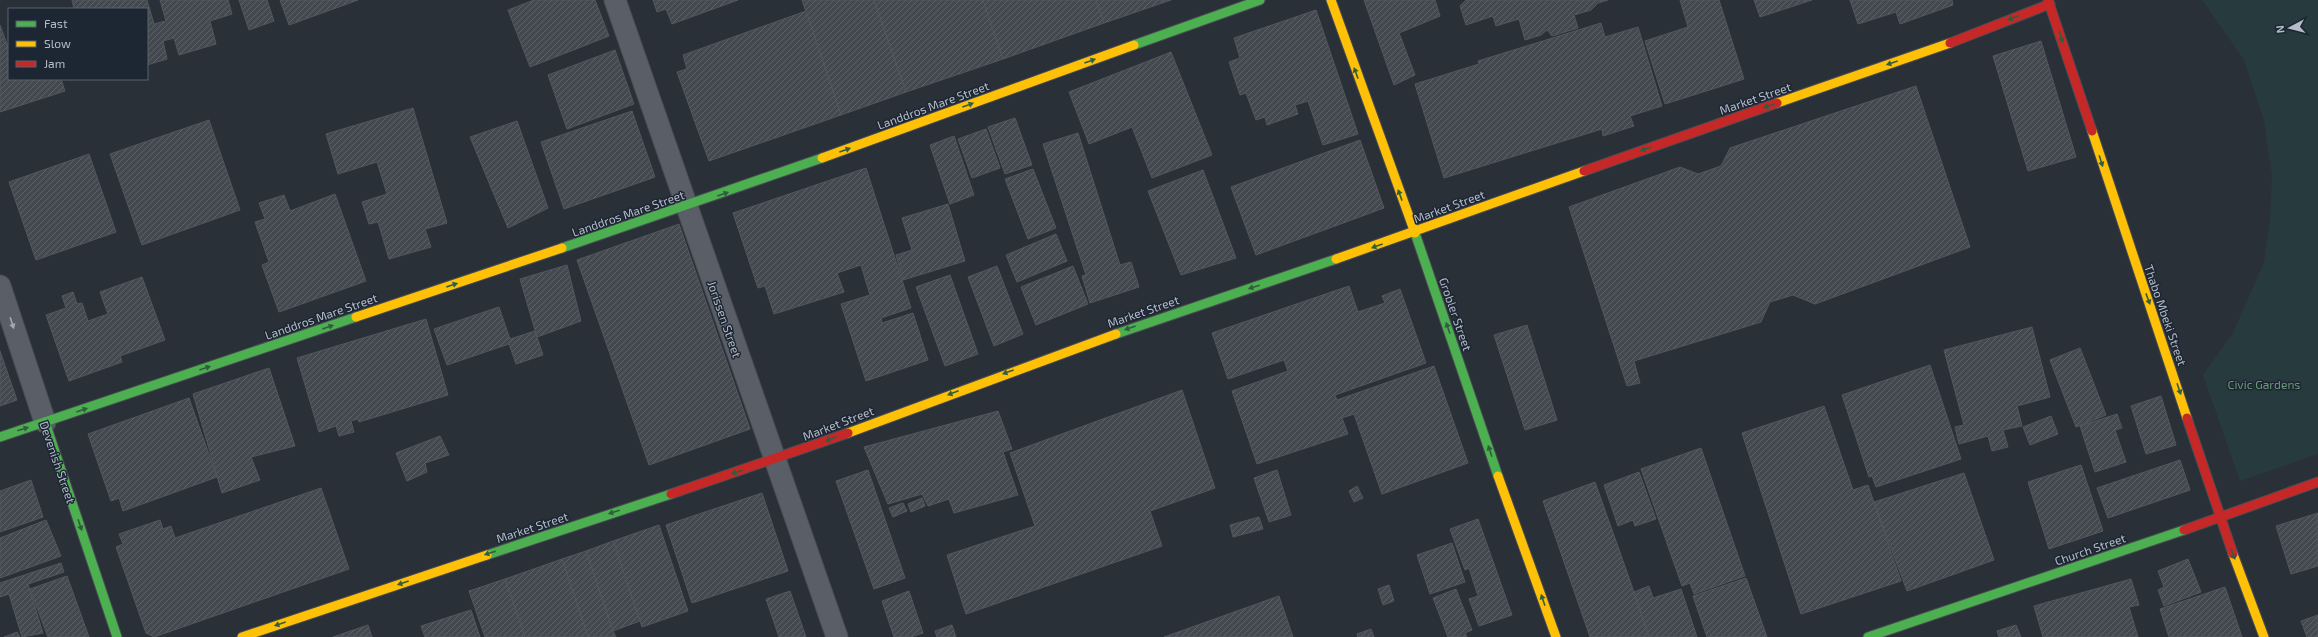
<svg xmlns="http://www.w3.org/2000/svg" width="2318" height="637" viewBox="0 0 2318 637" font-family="'Exo 2',sans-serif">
  <defs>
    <pattern id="building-hatch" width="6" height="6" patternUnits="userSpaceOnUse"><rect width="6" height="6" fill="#444950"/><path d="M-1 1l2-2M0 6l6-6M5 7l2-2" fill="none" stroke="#5d6168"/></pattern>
  </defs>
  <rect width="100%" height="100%" fill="#2a3038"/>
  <polygon fill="#273a3e" points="2202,0 2318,0 2318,454 2240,481 2203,375 2233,333 2264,262 2270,220 2272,175 2264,120 2244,60"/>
  <g fill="url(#building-hatch)" stroke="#52575f">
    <polygon points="72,0 147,0 154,24 166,21 160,0 228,0 232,14 210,21 216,44 179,55 174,38 163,41 167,59 147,65 147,9 74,9"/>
    <polygon points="239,0 267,0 274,21 249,30"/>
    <polygon points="280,0 358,0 289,25"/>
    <polygon points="534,0 595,0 609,36 530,67 508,10"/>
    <polygon points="653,0 738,0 672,24 666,9 657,12"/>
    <polygon points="802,0 874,0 906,92 841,115"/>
    <polygon points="874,0 983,0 1003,59 906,92"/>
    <polygon points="983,0 1096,0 1104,23 1003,59"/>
    <polygon points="1096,0 1171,0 1104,23"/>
    <polygon points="1364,0 1435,0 1440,16 1399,33 1415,75 1394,85"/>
    <polygon points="1466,0 1608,0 1598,3 1591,10 1574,15 1578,28 1552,36 1547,30 1541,35 1525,40 1519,19 1496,26 1493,16 1466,25 1460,6"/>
    <polygon points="1680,0 1719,0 1744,79 1665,104 1645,41 1688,27"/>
    <polygon points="1754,0 1812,0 1760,17"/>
    <polygon points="1850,0 1952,0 1953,5 1900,24 1896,12 1858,24"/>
    <polygon points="1316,10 1358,134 1323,145 1308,101 1295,105 1298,114 1267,125 1265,117 1256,120 1246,93 1240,95 1229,62 1240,58 1234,38"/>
    <polygon points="806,11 841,115 709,161 677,72 687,69 683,55"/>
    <polygon points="1601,23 1605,37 1638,27 1662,106 1630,116 1634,126 1603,136 1602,129 1444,178 1415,84 1479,64 1478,61"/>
    <polygon points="0,25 9,50 9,79 61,79 65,91 0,112"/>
    <polygon points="2041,41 2076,157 2028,171 1993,56"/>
    <polygon points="615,50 634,104 567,129 548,75"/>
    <polygon points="1171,52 1212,155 1152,178 1132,127 1089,144 1069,92"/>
    <polygon points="1916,86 1970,247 1815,304 1793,295 1770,302 1761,322 1634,361 1640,383 1627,386 1569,207 1680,167 1698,174 1721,166 1730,148"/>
    <polygon points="413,108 447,223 425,229 431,247 389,259 378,222 369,224 362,202 387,194 377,162 338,174 326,134"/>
    <polygon points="632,111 655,177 564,209 541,142"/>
    <polygon points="1015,118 1032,165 1005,174 988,127"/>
    <polygon points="209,120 240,210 142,245 110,154"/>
    <polygon points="517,121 548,208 508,228 470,137"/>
    <polygon points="986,129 1000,168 972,178 958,139"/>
    <polygon points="1078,133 1120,265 1131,262 1139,287 1090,303 1082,276 1086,275 1043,144"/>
    <polygon points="954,136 974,195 950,204 930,145"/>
    <polygon points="1360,140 1384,208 1256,255 1231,187"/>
    <polygon points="89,154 116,232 36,260 9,182"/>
    <polygon points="866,168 911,308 881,318 882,323 913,313 928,360 866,381 841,304 870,295 861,265 837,273 844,292 774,314 765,286 758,288 733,213"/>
    <polygon points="1033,169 1056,228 1028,239 1005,179"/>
    <polygon points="1203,170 1236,258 1181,275 1148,191"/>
    <polygon points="335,194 366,281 279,312 262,265 269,262 255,222 265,219 259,203 284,195 290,211"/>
    <polygon points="948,204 965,261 903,280 896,255 912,250 902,218"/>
    <polygon points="679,224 750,429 649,465 577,260"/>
    <polygon points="1056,234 1067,261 1017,282 1006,255"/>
    <polygon points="567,265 581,321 537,337 520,279"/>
    <polygon points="997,266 1023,334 994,346 968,277"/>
    <polygon points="1073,266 1088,304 1036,325 1021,287"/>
    <polygon points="950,275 978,354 945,366 916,287"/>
    <polygon points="142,277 165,340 120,356 122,362 69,381 46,315 66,308 62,296 73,292 77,304 82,303 88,321 108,314 100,292"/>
    <polygon points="1349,286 1358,312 1385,303 1382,296 1400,289 1426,363 1335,395 1337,400 1434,366 1468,463 1382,494 1354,414 1342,418 1348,434 1257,464 1232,391 1288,371 1284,360 1228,379 1212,333"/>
    <polygon points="499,307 510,339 535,331 543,355 516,364 509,344 447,365 434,329"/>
    <polygon points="426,319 448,395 359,422 358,419 351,421 354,432 339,436 336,426 319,432 297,358"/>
    <polygon points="1527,325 1557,420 1525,430 1494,335"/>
    <polygon points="2032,327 2050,397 2017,406 2022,426 2003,430 2008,447 1992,451 1988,436 1959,444 1955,427 1964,425 1944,350"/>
    <polygon points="2080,348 2106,415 2076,427 2050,360"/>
    <polygon points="0,351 17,400 0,406"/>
    <polygon points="1930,365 1961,459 1876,487 1872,476 1869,477 1842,395"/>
    <polygon points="269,368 295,446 251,457 260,480 222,493 193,394"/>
    <polygon points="1182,390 1215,488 1150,511 1162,546 966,614 947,555 1035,526 1010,453"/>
    <polygon points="2161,396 2176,445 2146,454 2131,406"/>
    <polygon points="189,398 217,477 123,511 119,498 111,501 88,434"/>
    <polygon points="1824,406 1853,490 1868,485 1901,581 1801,614 1742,433"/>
    <polygon points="998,411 1012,449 1003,452 1018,495 954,513 949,499 928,506 922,494 888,504 864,447"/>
    <polygon points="2117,414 2122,428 2115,430 2126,462 2095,472 2080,426"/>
    <polygon points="2051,416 2058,434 2030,445 2023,427"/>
    <polygon points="440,436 449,455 425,463 427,472 407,481 396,453"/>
    <polygon points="1701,448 1745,576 1694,594 1690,583 1682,586 1641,469"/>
    <polygon points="2180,460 2190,490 2108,518 2097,488"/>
    <polygon points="2081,465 2103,531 2049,549 2028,482"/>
    <polygon points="868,470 905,578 874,589 836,481"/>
    <polygon points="1277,470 1291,515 1269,522 1254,478"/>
    <polygon points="1639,472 1656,519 1635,526 1633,520 1618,526 1604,485"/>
    <polygon points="1964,473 1994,560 1907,591 1874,502"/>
    <polygon points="31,480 43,517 0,532 0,491"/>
    <polygon points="1595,482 1634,592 1649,637 1590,637 1543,501"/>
    <polygon points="1357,486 1363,498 1354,502 1349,491"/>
    <polygon points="321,488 349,569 154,637 146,633 116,547 123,544 119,534 160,520 163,529 171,526 175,538"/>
    <polygon points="762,493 788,571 692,603 666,525"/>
    <polygon points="922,498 925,506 911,512 908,504"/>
    <polygon points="903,503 907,511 893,517 889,508"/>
    <polygon points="2318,513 2318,566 2291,574 2276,526"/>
    <polygon points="1259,517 1263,529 1233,537 1230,525"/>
    <polygon points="1478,519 1512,615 1479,626 1469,599 1478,596 1469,568 1465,570 1450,529"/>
    <polygon points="46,520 61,556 0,578 0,538"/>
    <polygon points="659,525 688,611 642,627 613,541"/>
    <polygon points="613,541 640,621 613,631 586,551"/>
    <polygon points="1452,543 1465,582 1430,594 1417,555"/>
    <polygon points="586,551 613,631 616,637 588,637 562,559"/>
    <polygon points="562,559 588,637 525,637 505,579"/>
    <polygon points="2188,559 2201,592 2164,606 2158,590 2164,587 2158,571"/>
    <polygon points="61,563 64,572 28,584 43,633 22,637 9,594 0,597 0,583"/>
    <polygon points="67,576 89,637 48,637 30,589"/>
    <polygon points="1746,578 1767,637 1707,637 1693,596"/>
    <polygon points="505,579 525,637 485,637 469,591"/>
    <polygon points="2131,579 2139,605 2129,607 2138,637 2043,637 2034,606"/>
    <polygon points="1389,585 1394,601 1383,605 1378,589"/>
    <polygon points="1649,586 1653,598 1681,589 1697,637 1649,637 1634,592"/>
    <polygon points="2225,587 2242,637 2169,637 2160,609"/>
    <polygon points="1456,589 1472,630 1465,633 1467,637 1448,637 1433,598"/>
    <polygon points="790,591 806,637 779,637 766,599"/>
    <polygon points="909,591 923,633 911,637 894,637 882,601"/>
    <polygon points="1279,596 1293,637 1164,637"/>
    <polygon points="471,610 480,637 425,637 421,626"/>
    <polygon points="2318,615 2318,637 2307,637 2301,621"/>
    <polygon points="368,625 372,637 333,637"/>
    <polygon points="952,625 956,637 937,637 935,631"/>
    <polygon points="2016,625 2021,637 1999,637 1997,631"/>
    <polygon points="1371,629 1374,637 1358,637 1357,634"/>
    <polygon points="17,632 20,637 4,637"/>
  </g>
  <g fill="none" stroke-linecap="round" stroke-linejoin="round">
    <defs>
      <g id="street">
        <polyline points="615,0 837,637"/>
        <polyline points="0,286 45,422"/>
      </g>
      <g id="fast">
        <polyline points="1134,45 1260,0"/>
        <polyline points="1415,233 1498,476"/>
        <polyline points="562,248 822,158"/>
        <polyline points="1116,334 1336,259"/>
        <polyline points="45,422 117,637"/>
        <polyline points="0,437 356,317"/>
        <polyline points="487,555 671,494"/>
        <polyline points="1868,637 2184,530"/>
      </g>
      <g id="slow">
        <polyline points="1331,0 1415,233"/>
        <polyline points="1777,103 1950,43"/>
        <polyline points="2092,131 2187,418"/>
        <polyline points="822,158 1134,45"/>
        <polyline points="1336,259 1584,171"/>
        <polyline points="356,317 562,248"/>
        <polyline points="848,433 1116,334"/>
        <polyline points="1498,476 1556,637"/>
        <polyline points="2233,554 2264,637"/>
        <polyline points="242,637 487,555"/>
      </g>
      <g id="jam">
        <polyline points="2048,0 2092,131"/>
        <polyline points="1950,43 2050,4"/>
        <polyline points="1584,171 1777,103"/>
        <polyline points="2187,418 2233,554"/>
        <polyline points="671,494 848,433"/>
        <polyline points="2184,530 2318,482"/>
      </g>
    </defs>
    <use href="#street" stroke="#484c53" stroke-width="23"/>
    <use href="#fast" stroke="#484c53" stroke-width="11"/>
    <use href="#slow" stroke="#484c53" stroke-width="11"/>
    <use href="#jam" stroke="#484c53" stroke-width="11"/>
    <use href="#street" stroke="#5a5e66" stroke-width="21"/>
    <use href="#fast" stroke="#4caf50" stroke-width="9"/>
    <use href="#slow" stroke="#ffc107" stroke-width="9"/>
    <use href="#jam" stroke="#c62828" stroke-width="9"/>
  </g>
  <defs><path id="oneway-solid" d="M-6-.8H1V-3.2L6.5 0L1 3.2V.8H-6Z"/></defs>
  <g fill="#305d3f">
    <use href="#oneway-solid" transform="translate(2013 18) rotate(159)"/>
    <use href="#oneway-solid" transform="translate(2061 37) rotate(72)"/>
    <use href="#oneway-solid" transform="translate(1090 61) rotate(-20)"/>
    <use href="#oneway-solid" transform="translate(1892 63) rotate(161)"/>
    <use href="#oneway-solid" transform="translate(1356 73) rotate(-110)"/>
    <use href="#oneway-solid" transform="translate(968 105) rotate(-20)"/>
    <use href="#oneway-solid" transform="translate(1769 106) rotate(161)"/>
    <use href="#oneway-solid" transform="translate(1646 149) rotate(161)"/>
    <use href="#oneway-solid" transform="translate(845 150) rotate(-20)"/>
    <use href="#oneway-solid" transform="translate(2101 161) rotate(72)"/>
    <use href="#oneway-solid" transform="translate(723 194) rotate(-19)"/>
    <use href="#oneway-solid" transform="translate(1400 195) rotate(-110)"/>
    <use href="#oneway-solid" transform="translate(1377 246) rotate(160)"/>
    <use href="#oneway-solid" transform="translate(452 285) rotate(-19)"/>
    <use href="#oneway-solid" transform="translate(1254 287) rotate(162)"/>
    <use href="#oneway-solid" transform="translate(2148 299) rotate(70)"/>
    <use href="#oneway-solid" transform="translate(328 327) rotate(-19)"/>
    <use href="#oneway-solid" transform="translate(1130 328) rotate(161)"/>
    <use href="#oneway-solid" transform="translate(1448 328) rotate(-109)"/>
    <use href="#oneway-solid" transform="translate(205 368) rotate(-19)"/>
    <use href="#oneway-solid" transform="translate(1008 372) rotate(160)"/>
    <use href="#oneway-solid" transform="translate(2179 389) rotate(71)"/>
    <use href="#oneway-solid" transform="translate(953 393) rotate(159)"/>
    <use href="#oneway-solid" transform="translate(82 410) rotate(-19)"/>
    <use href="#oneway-solid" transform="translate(23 429) rotate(-18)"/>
    <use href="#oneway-solid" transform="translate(831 439) rotate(159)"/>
    <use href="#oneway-solid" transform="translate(1490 451) rotate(-109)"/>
    <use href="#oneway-solid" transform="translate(737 472) rotate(162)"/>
    <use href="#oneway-solid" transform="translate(614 512) rotate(162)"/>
    <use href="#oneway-solid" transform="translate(80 525) rotate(71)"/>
    <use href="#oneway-solid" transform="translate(490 553) rotate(162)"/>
    <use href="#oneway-solid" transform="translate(2233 554) rotate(70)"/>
    <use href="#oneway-solid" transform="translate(403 583) rotate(161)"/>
    <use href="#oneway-solid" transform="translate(1543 600) rotate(-109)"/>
    <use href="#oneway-solid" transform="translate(280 624) rotate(161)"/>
  </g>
  <use fill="#a2a9b5" href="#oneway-solid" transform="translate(12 323) rotate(72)"/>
  <g text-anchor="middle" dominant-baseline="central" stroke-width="3" stroke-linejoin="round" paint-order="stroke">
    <g font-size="12" fill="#b4bcc9" stroke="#1d2633">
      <text transform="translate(1755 98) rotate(-19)">Market Street</text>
      <text transform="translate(933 105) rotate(-20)">Landdros Mare Street</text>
      <text transform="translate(1449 206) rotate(-20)">Market Street</text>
      <text transform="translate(628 213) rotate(-19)">Landdros Mare Street</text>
      <text transform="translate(1143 311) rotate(-19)">Market Street</text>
      <text transform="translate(1456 314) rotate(71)">Grobler Street</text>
      <text transform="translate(2166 315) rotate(71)">Thabo Mbeki Street</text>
      <text transform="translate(321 316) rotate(-19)">Landdros Mare Street</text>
      <text transform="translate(725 319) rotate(71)">Jorissen Street</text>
      <text transform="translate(838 423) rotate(-21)">Market Street</text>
      <text transform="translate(58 462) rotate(71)">Devenish Street</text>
      <text transform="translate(532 527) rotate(-18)">Market Street</text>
      <text transform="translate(2090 549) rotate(-19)">Church Street</text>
    </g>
    <g font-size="12" fill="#6b9a76" stroke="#1d2633">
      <text x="2264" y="384">Civic Gardens</text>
    </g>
  </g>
  <rect x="8" y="8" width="140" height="72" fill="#1d2633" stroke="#59626f"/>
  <rect x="16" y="21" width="20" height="6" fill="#4caf50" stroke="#59626f"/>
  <text x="44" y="28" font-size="12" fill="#b4bcc9">Fast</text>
  <rect x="16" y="41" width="20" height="6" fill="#ffc107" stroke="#59626f"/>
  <text x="44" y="48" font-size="12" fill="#b4bcc9">Slow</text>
  <rect x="16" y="61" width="20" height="6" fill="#c62828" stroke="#59626f"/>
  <text x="44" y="68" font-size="12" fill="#b4bcc9">Jam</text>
  <g transform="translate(2290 28) rotate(263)" stroke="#1d2633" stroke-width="3" paint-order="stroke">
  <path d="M0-3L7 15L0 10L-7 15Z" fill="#b4bcc9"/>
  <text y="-6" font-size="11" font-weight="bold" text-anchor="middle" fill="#b4bcc9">N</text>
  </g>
</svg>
